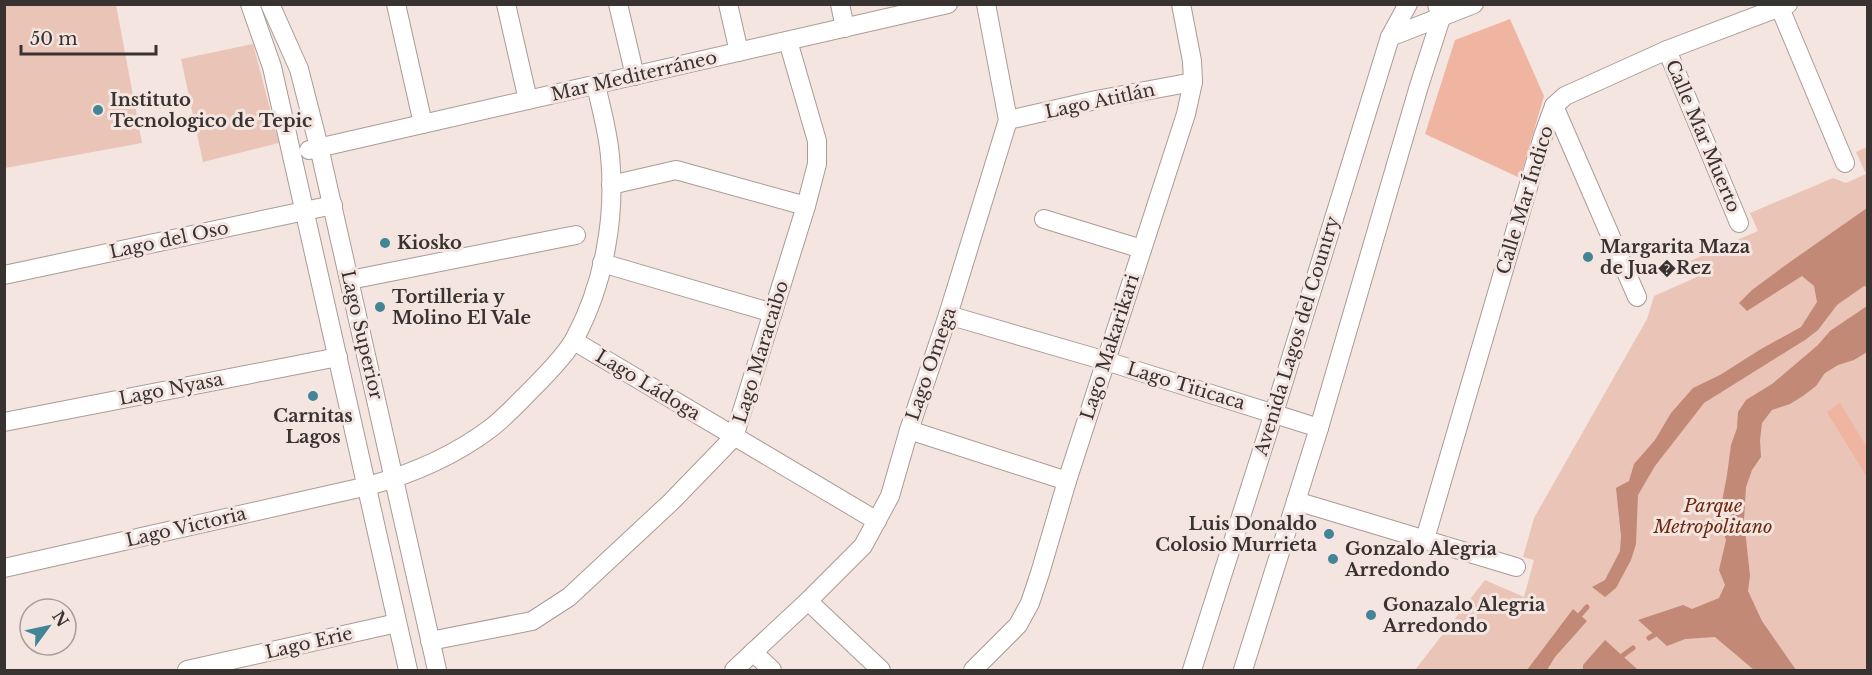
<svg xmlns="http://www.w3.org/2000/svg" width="1872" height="675" viewBox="0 0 1872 675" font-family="'Libre Baskerville',serif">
  <rect width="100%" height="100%" fill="#f4e5e0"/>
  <g fill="#eac4b7">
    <polygon points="5,4 116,5 142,143 5,168"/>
    <polygon points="253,44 279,143 203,162 181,59"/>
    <polygon points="1867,147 1867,670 1415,670 1485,580 1524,597 1534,560 1523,557 1534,518 1647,319 1654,296 1697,277 1690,261 1758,231 1750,213 1833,178 1846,183 1866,174 1856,152"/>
  </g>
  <g fill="#c18976">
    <polygon points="1867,208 1867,287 1864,286 1837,305 1818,330 1805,340 1704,403 1655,466 1638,495 1636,544 1631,560 1616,588 1605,597 1592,587 1605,580 1620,551 1621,536 1616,488 1629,481 1634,464 1655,440 1671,413 1693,388 1720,375 1761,349 1801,327 1817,302 1814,286 1802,276 1747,311 1739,303 1752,290 1790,262"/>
    <polygon points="1867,306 1867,352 1854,360 1838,365 1825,373 1816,386 1803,396 1790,404 1772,410 1762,423 1760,440 1761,457 1752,470 1746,487 1744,520 1750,576 1748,591 1762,621 1796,670 1754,670 1715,637 1685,639 1667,646 1638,620 1683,605 1692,609 1719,598 1725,585 1719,570 1726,540 1720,522 1721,507 1727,475 1731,445 1737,428 1738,412 1746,400 1772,384 1818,345 1830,331"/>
    <polygon points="1573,609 1587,621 1555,657 1547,670 1527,670"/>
    <polygon points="1605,640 1637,669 1634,670 1583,670 1583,665"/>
  </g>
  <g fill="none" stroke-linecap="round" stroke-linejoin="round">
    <g stroke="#c18976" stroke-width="5">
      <polyline points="1580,615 1587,607"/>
      <polyline points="1649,638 1654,635"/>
      <polyline points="1622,656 1633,648"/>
    </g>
  </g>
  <g fill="#f0b5a1">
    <polygon points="1510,19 1544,96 1520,178 1425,134 1455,40"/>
    <polygon points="1840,403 1868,449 1868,479 1827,412"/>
  </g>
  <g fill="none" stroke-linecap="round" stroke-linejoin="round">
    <defs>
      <g id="minor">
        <polyline points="250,4 272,67 408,670"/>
        <polyline points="270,4 299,69 319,147 437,670"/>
        <polyline points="396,4 423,124"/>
        <polyline points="506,4 528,100"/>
        <polyline points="618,4 635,76"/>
        <polyline points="728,4 739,52"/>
        <polyline points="840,4 845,28"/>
        <polyline points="1780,8 1845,163"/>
        <polyline points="1390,37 1474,4"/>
        <polyline points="1667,50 1739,223"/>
        <polyline points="1554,106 1637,297"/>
        <polyline points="1008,120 1096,100 1193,82"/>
        <polyline points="309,150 948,4"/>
        <polyline points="611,185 676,170 806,206"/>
        <polyline points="1044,219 1142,249"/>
        <polyline points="602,263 773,313"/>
        <polyline points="4,275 333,205"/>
        <polyline points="350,280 576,235"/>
        <polyline points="948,315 1106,361 1319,428"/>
        <polyline points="574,341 877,521"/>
        <polyline points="4,422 338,357"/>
        <polyline points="909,430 1067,481"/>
        <polyline points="1296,501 1516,567"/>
        <polyline points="1425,539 1543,136 1554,106 1565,96 1667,50 1788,4"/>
        <path d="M4 568 368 486C412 474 454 456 491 428 505 417 518 403 531 390 544 377 567 354 575 338 604 284 616 217 610 156 608 132 601 108 596 85"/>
        <polyline points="808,601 881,670"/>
        <polyline points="430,641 532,621 569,597 671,502 734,437 806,206 817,164 817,141 788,41"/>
        <polyline points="753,652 772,670"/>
        <polyline points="187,670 397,623"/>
        <polyline points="734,670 808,601 863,546 890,496 909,430 948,315 1008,120 986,4"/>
        <polyline points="973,670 1018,625 1030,603 1040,573 1067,481 1186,114 1193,82 1192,61 1181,4"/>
        <polyline points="1192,670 1274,413 1390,37 1408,4"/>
        <polyline points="1243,670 1319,428 1419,86 1441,18 1437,4"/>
      </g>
    </defs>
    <use href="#minor" stroke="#a99b96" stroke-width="20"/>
    <use href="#minor" stroke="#fff" stroke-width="18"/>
  </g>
  <g fill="#438497" stroke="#f4e5e0" stroke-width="2">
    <circle cx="98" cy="110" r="6"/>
    <circle cx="385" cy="243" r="6"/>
    <circle cx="1588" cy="257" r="6"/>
    <circle cx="380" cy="307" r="6"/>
    <circle cx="313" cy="396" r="6"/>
    <circle cx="1329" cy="534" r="6"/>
    <circle cx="1333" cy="559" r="6"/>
    <circle cx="1371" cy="615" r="6"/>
  </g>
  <g text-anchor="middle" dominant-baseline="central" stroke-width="6" stroke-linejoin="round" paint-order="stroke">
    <g font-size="18" fill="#383231" stroke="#f4e5e0">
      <text transform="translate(634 76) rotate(-13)">Mar Mediterráneo</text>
      <text transform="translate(1100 101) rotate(-12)">Lago Atitlán</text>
      <text transform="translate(1703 136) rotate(67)">Calle Mar Muerto</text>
      <text transform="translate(1525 200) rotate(-73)">Calle Mar Índico</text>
      <text transform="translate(169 240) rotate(-12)">Lago del Oso</text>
      <text transform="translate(362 335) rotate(77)">Lago Superior</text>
      <text transform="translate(1297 336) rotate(-73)">Avenida Lagos del Country</text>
      <text transform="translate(1110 347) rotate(-72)">Lago Makarikari</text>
      <text transform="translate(761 352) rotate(-73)">Lago Maracaibo</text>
      <text transform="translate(931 364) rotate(-71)">Lago Omega</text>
      <text transform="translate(648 385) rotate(31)">Lago Ládoga</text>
      <text transform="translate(1186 386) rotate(17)">Lago Titicaca</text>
      <text transform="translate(171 389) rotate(-11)">Lago Nyasa</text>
      <text transform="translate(186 527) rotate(-13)">Lago Victoria</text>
      <text transform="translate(309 643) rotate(-13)">Lago Erie</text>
    </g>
    <g font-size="18" font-weight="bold" fill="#383231" stroke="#f4e5e0" text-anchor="start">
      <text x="110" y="100">Instituto<tspan x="110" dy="21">Tecnologico de Tepic</tspan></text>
      <text x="397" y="243">Kiosko</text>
      <text x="1600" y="247">Margarita Maza<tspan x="1600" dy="21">de Jua�Rez</tspan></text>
      <text x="392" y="297">Tortilleria y<tspan x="392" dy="21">Molino El Vale</tspan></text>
      <text x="313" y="416" text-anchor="middle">Carnitas<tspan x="313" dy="21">Lagos</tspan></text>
      <text x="1317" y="524" text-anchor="end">Luis Donaldo<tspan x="1317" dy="21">Colosio Murrieta</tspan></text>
      <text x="1345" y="549">Gonzalo Alegria<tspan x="1345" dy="21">Arredondo</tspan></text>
      <text x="1383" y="605">Gonazalo Alegria<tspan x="1383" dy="21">Arredondo</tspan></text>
    </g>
    <g font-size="18" font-style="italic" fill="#6c280e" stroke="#f4e5e0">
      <text x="1713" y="506">Parque<tspan x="1713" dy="21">Metropolitano</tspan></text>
    </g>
  </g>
  <rect width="1872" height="675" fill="none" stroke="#383231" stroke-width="12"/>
  <g transform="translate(48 627) rotate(57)"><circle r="28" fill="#f4e5e0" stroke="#a99d9a" stroke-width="1.5"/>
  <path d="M0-4.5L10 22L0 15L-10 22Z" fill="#438497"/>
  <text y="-9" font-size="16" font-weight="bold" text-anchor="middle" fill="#383231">N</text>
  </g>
  <path d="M21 45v9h135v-9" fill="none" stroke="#383231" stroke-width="3"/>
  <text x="30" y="45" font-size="18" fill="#383231" stroke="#f4e5e0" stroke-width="4.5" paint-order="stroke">50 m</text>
</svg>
